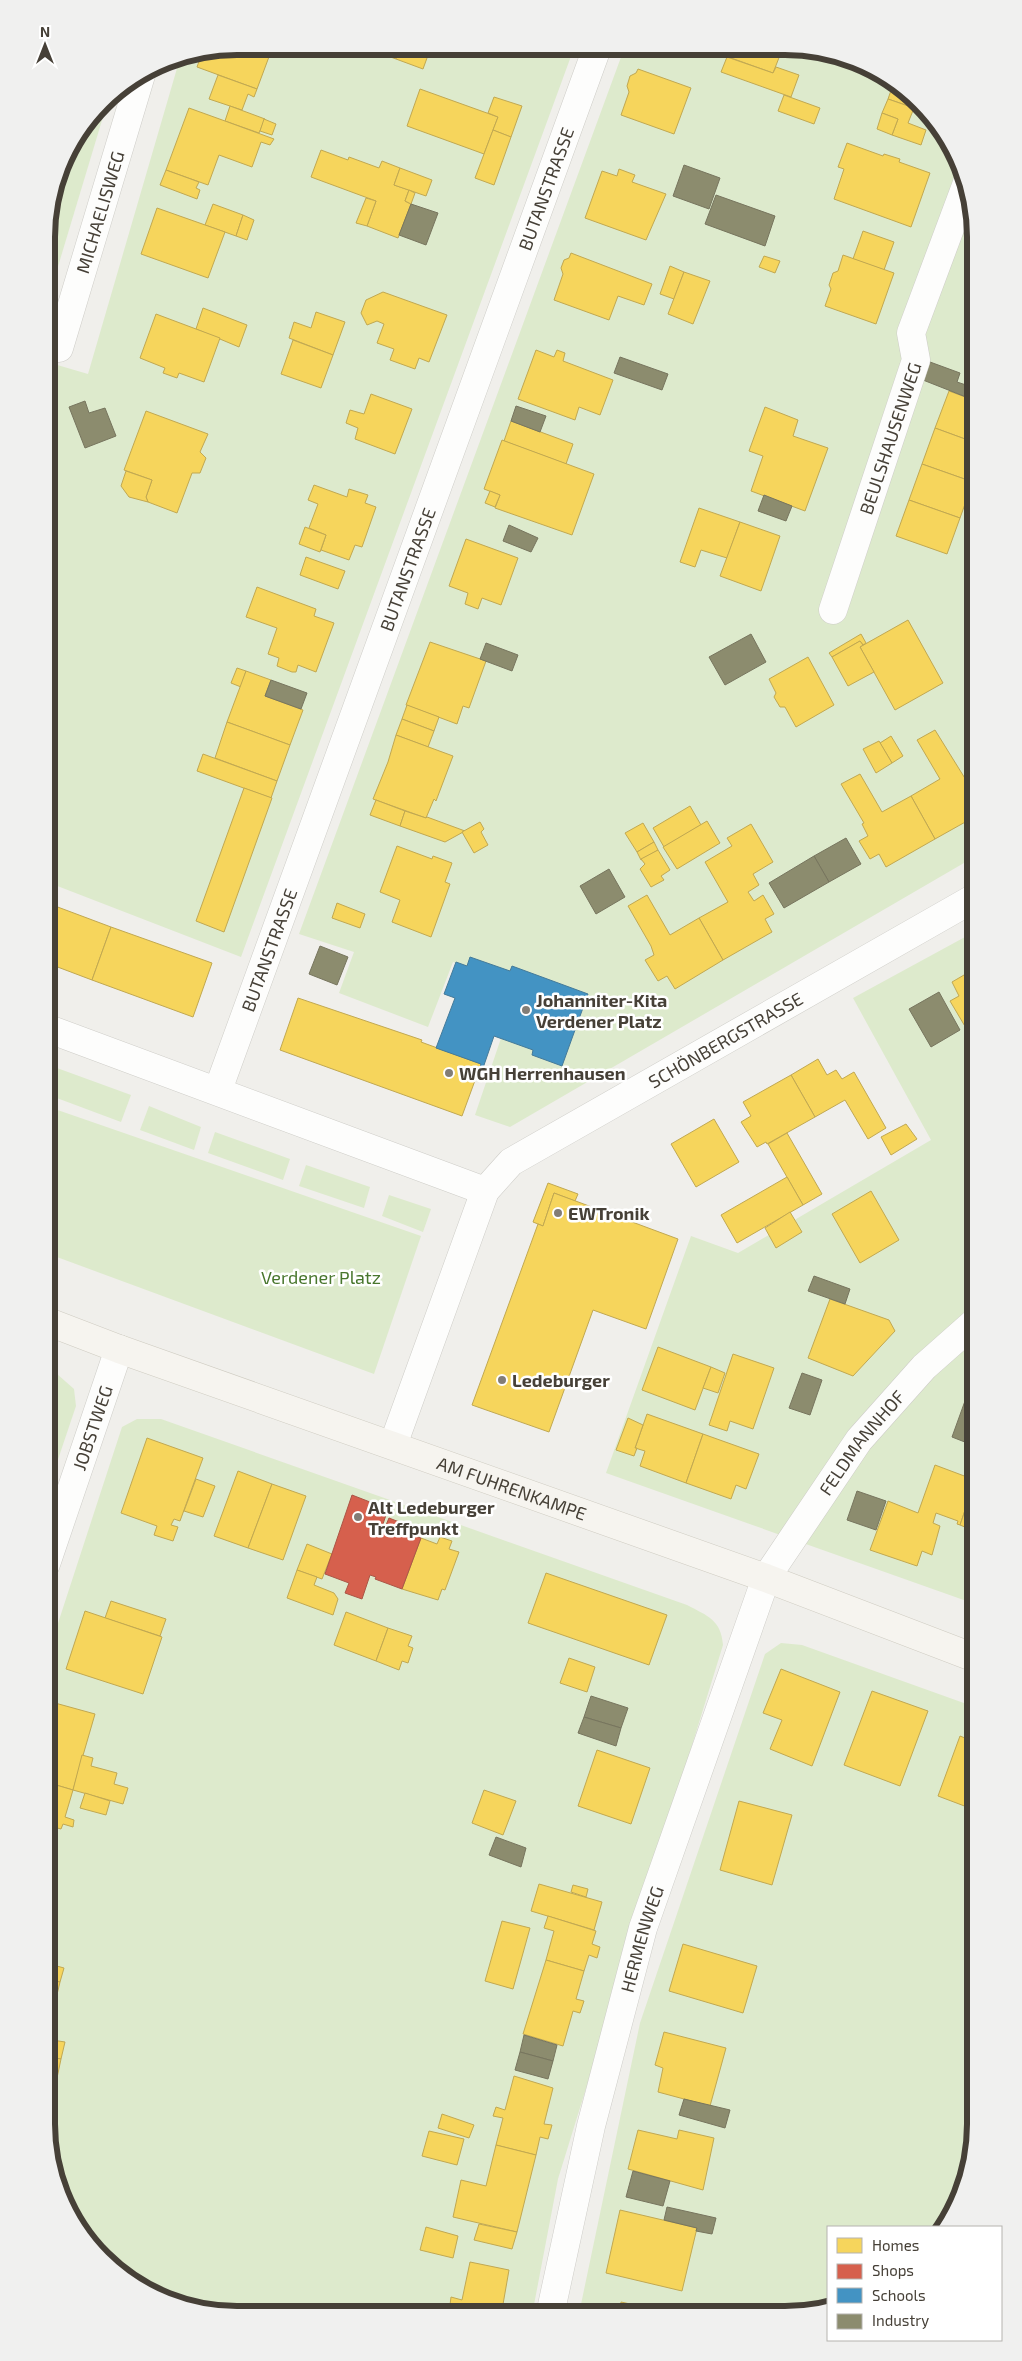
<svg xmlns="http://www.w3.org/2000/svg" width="1022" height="2361" viewBox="0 0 1022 2361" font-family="'Exo 2',sans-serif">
  <rect width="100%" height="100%" fill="#f0efeb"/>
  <g fill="#ddeacc">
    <polygon points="237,46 574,48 241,957 47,882 47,362 88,374 180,58"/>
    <polygon points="624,49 822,50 869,66 911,94 950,142 969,188 976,237 976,856 510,1127 475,1115 518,988 453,962 428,1027 339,993 354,952 299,934"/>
    <polygon points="109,97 47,303 47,225 66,153"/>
    <polygon points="976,931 975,1604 606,1473 691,1236 738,1253 931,1140 853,998"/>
    <polygon points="46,1064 131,1095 121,1122 46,1094"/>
    <polygon points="46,1106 421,1236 374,1374 46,1253"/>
    <polygon points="149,1106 201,1127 194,1150 140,1130"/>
    <polygon points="215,1132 290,1159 283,1180 208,1153"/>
    <polygon points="306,1165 370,1187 364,1208 299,1186"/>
    <polygon points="389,1195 431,1209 423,1232 382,1216"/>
    <polygon points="46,1370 57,1374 74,1389 76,1406 46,1495"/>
    <path d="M137 1419H161L687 1605C708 1616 721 1620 723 1645L558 2179 533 2310 200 2311 153 2295 111 2267 72 2219 53 2173 46 2124V1660L122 1427Z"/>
    <polygon points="781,1643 802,1645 975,1707 975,2136 961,2196 942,2227 828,2227 828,2308 580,2309 640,2023 765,1654"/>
  </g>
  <g fill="#f6d55c" stroke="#c1a851">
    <polygon points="237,46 273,46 257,89 197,67 202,53"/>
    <polygon points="378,47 400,47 396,59 377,52"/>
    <polygon points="400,47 431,47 423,69 396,59"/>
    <polygon points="722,49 782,50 773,73 720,54"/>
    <polygon points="727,57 773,73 776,67 799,75 791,97 721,72"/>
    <polygon points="638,69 691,88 674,134 621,115 629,92 627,86 630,76 636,73"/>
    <polygon points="218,75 257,89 254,97 248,94 242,110 209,99"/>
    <polygon points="894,82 911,94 926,112 888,99"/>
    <polygon points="420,89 498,117 484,154 407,126"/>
    <polygon points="784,95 820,108 814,124 778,111"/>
    <polygon points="494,97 522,106 511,137 493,130 498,117 488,113"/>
    <polygon points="888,99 914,108 908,123 926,130 921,145 892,135 898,119 882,113"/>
    <polygon points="230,106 265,119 259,133 225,121"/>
    <polygon points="189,108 225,121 274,139 270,145 261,142 252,167 219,155 208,185 166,170"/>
    <polygon points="882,113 898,119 892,135 877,129"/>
    <polygon points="264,119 276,124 272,135 260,131"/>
    <polygon points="493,130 511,137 494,185 475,178"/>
    <polygon points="847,143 883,156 884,154 900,159 899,162 930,173 911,227 834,199 844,169 838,167"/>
    <polygon points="321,150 348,160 349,157 379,168 382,161 400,168 394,185 409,190 405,201 411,204 398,238 367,226 376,201 311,177"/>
    <polygon points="400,168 432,180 426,196 394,185"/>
    <polygon points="619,169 635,175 632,182 666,194 646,240 585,218 602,171 617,176"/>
    <polygon points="166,170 199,182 196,188 200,190 197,199 160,185"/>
    <polygon points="409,190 415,193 411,204 405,201"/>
    <polygon points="366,198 376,201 367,226 356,223"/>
    <polygon points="213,204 243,215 236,236 205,225"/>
    <polygon points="157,208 225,232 208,278 141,254"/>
    <polygon points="243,215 254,220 247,240 236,236"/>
    <polygon points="863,231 894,242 884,270 853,259"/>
    <polygon points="571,253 652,284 644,305 618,296 609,320 554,300 563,274 561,268 564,260 569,258"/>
    <polygon points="843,255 894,273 876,324 825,306 831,289 829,285 833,273 838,271"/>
    <polygon points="764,256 780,261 775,273 759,267"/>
    <polygon points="670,266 684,272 674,299 660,294"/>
    <polygon points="684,272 710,281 693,324 668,314"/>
    <polygon points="383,292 447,315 429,362 419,358 415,369 390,360 394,349 377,343 384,324 377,321 367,325 361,313 366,300"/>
    <polygon points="203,308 247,325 239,347 196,329"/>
    <polygon points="316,312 345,322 333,355 289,338 294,322 311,328"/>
    <polygon points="156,314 220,338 204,382 179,373 177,378 163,373 165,368 140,358"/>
    <polygon points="293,340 333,355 321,388 281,374"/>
    <polygon points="536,350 554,357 557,350 565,353 563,361 613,380 600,415 579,407 575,420 518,399"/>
    <polygon points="949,391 976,401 976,443 935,428"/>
    <polygon points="371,394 412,409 395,454 355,439 358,428 346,423 350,410 364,414"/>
    <polygon points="765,407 798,420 793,436 828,448 805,511 751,491 763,456 749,451"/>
    <polygon points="146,411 208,434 200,452 206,458 200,473 192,473 177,513 148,502 146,497 152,480 124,470"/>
    <polygon points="511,421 573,444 566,464 504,441"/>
    <polygon points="935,428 976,443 976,475 973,482 922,464"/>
    <polygon points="502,440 594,474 572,535 495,508 500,495 484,489"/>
    <polygon points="922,464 973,482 960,518 909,500"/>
    <polygon points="126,471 152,480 146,497 148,502 129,497 121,486"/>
    <polygon points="314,485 347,497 349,489 368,495 365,503 376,507 362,547 355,545 349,560 321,550 326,535 309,528 318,504 308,500"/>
    <polygon points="490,491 500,495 495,507 485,503"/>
    <polygon points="909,500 960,518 947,554 896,536"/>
    <polygon points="699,508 740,522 727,558 701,550 695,567 680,562"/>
    <polygon points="740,522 780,536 761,591 720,576"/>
    <polygon points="305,527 326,535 320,552 299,544"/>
    <polygon points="466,539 518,558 501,605 482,598 478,609 465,604 468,593 449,586"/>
    <polygon points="306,557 345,571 338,589 300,575"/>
    <polygon points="257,587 316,609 314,616 334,623 316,672 298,665 296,672 292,672 277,666 279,658 268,654 277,628 246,617"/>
    <polygon points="908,620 943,683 895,710 860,647"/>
    <polygon points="861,634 866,643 863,645 860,641 832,657 829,653"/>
    <polygon points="860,641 863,645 860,647 874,672 848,686 832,657"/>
    <polygon points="430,642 486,661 469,708 463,706 457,724 406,705"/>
    <polygon points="808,657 834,705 796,727 785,707 780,707 774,697 776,693 769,679"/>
    <polygon points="237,668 246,671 241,687 231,683"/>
    <polygon points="246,671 271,680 265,696 303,710 290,745 227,722"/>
    <polygon points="407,705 439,717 434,731 402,719"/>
    <polygon points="402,719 434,731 428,747 396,735"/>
    <polygon points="227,722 290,745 277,781 215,758"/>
    <polygon points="935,730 966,780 976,775 976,816 935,839 911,796 940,779 917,740"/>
    <polygon points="396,735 453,756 436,801 434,799 426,818 373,799 388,762"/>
    <polygon points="891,736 903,756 892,763 880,743"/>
    <polygon points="879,741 892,763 876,773 863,749"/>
    <polygon points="203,754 277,781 271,798 197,771"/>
    <polygon points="860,774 882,812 911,796 935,839 886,867 879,854 870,859 859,841 868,836 862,824 864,823 841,784"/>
    <polygon points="244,788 272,798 224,932 196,921"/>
    <polygon points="376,800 405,811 400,826 370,815"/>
    <polygon points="690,806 701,825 664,847 653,828"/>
    <polygon points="405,811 426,818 427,817 465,831 445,842 400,826"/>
    <polygon points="707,821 720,843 677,869 663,847"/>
    <polygon points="480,822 484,829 481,832 488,845 474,853 462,832"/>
    <polygon points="643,823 654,842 637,852 625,833"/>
    <polygon points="751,824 773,862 753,874 759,885 748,892 754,901 763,895 774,914 765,919 772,932 723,960 699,918 728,902 705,862 732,846 727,838"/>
    <polygon points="654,842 658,850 641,860 637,852"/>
    <polygon points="397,846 432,859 433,856 452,863 445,882 450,884 431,937 392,922 400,900 380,892"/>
    <polygon points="658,850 670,870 661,876 664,880 651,887 640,869 645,864 641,859"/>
    <polygon points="647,895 670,935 699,918 723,960 675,989 667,976 658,981 645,960 654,955 651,946 628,906"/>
    <polygon points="47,903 111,927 92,980 47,963"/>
    <polygon points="337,903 365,914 360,928 332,918"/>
    <polygon points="111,927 212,963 193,1017 92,980"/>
    <polygon points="976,968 976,1024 966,1028 950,1001 959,996 952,982"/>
    <polygon points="298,998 422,1040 421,1042 481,1064 462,1116 280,1050"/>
    <polygon points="818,1059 827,1075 836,1070 842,1079 854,1072 886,1128 868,1139 845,1100 815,1117 791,1075"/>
    <polygon points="791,1075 815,1117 767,1144 766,1142 757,1147 741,1122 751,1116 743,1102"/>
    <polygon points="714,1119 739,1162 696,1187 671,1144"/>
    <polygon points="906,1124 917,1139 891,1155 881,1137"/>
    <polygon points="787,1133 822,1194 803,1205 768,1144"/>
    <polygon points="787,1177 803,1205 737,1243 721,1215"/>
    <polygon points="548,1183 578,1194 575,1201 554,1193 543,1226 533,1222"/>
    <polygon points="871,1191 899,1240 860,1263 832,1214"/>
    <polygon points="554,1193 678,1239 646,1329 593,1310 549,1432 472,1405 538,1224 543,1226"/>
    <polygon points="790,1212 802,1232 776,1248 765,1228"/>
    <polygon points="830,1299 889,1320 895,1331 853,1376 808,1358"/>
    <polygon points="658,1347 711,1367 695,1410 642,1390"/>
    <polygon points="733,1354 774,1368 753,1429 730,1421 727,1431 709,1425"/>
    <polygon points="711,1367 725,1373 718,1393 703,1388"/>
    <polygon points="647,1414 703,1434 686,1483 640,1466 645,1451 635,1448"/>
    <polygon points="628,1418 643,1425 635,1448 637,1448 634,1456 616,1450"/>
    <polygon points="703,1434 759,1454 746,1489 736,1485 731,1499 686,1483"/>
    <polygon points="147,1438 203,1458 180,1521 174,1519 171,1525 178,1527 173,1541 154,1535 157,1526 121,1513"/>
    <polygon points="935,1465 975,1480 960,1525 957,1524 958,1521 936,1513 933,1523 940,1526 932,1555 922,1551 917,1566 870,1550 888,1501 918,1513"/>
    <polygon points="238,1471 272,1484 248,1548 214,1536"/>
    <polygon points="196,1479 215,1486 203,1517 184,1511"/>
    <polygon points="975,1482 975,1521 972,1530 960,1525"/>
    <polygon points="272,1484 306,1496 283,1560 248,1548"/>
    <polygon points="440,1537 452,1541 449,1549 459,1552 445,1590 442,1589 438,1600 402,1589 421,1538 437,1544"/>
    <polygon points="307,1544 332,1554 322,1579 297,1570"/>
    <polygon points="297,1570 317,1577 314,1585 334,1593 338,1599 333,1615 287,1598"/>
    <polygon points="546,1573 667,1615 649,1665 528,1623"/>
    <polygon points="111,1601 166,1619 160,1636 105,1618"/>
    <polygon points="85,1611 162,1637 143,1694 66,1669"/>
    <polygon points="346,1612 388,1628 376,1661 334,1645"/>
    <polygon points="388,1628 412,1636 408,1646 413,1648 408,1663 402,1661 399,1670 376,1661"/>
    <polygon points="569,1658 595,1667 587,1692 560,1683"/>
    <polygon points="781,1669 840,1692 812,1766 770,1749 782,1720 763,1713"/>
    <polygon points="872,1691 928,1711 900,1786 844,1765"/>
    <polygon points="55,1703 95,1714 73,1790 46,1782 46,1733"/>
    <polygon points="960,1736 975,1742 975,1810 938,1796"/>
    <polygon points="597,1750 650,1768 631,1824 578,1806"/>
    <polygon points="82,1755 93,1758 91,1766 117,1773 114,1784 128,1788 123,1804 73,1790"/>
    <polygon points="46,1782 73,1790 65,1817 74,1820 73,1827 63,1824 61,1829 46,1825"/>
    <polygon points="484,1790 516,1801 503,1835 472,1823"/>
    <polygon points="85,1793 110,1801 106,1815 80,1808"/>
    <polygon points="739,1801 792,1815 772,1885 720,1870"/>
    <polygon points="539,1884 602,1902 594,1930 531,1911"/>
    <polygon points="573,1885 588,1889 586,1897 571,1892"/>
    <polygon points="548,1916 596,1931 592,1944 600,1947 597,1958 589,1955 584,1971 546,1960 554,1931 544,1928"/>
    <polygon points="502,1921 530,1928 513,1989 485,1981"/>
    <polygon points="683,1944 757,1966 743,2013 669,1991"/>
    <polygon points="546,1960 584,1971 576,1999 584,2001 580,2013 573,2011 563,2046 523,2034"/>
    <polygon points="46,1963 64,1968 60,1982 46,1979"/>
    <polygon points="46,1979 60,1982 54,2007 46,2005"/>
    <polygon points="664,2032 726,2048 710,2106 658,2092 663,2068 655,2065"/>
    <polygon points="46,2039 65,2042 61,2059 46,2056"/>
    <polygon points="46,2056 61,2059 57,2078 46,2076"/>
    <polygon points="514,2076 553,2088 544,2124 552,2125 548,2139 540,2137 536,2155 496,2145 503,2118 493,2116 496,2107 505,2110"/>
    <polygon points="442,2114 474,2125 469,2138 438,2128"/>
    <polygon points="638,2130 677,2139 679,2130 714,2138 703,2190 628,2169"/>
    <polygon points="429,2131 464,2139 457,2165 422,2156"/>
    <polygon points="496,2145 536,2155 517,2232 453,2217 461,2180 486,2186"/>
    <polygon points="620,2210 697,2228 682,2291 606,2273"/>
    <polygon points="479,2224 517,2232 512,2249 474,2240"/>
    <polygon points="426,2227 458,2236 453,2258 420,2250"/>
    <polygon points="470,2262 509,2270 502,2310 460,2310 461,2307 450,2305 451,2297 462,2300"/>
    <polygon points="621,2302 653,2309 620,2309"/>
  </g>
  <polygon fill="#d6604d" stroke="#ab5646" points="352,1495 388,1509 383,1524 386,1525 389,1518 407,1525 404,1532 421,1538 402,1589 375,1579 376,1577 370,1575 362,1599 345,1593 349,1583 325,1574"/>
  <polygon fill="#4393c3" stroke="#447a99" points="470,957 510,971 512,966 588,994 562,1066 532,1055 533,1050 494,1036 483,1068 480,1067 481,1064 436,1048 455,998 444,994 456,962 467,966"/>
  <g fill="#8c8c6e" stroke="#77755e">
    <polygon points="684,165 720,178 709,209 673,196"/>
    <polygon points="716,195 775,216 765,246 705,224"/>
    <polygon points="411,204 438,213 426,245 399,235"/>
    <polygon points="620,357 668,374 662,390 614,373"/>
    <polygon points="930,362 960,373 957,382 966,385 968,391 966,397 923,380"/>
    <polygon points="85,401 89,413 105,408 116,436 85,448 69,407"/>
    <polygon points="516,406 546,416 540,432 511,421"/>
    <polygon points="764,495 792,506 786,521 758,511"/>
    <polygon points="509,525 538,538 531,552 503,541"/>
    <polygon points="751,634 766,662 725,685 709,657"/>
    <polygon points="486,643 518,655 512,671 480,659"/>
    <polygon points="271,680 307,693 301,709 265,696"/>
    <polygon points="846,838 861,864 829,882 814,856"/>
    <polygon points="814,856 829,882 784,908 769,883"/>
    <polygon points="609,869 625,897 596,914 580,886"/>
    <polygon points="320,946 348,957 337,985 309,974"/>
    <polygon points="939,992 960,1030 931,1047 909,1009"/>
    <polygon points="814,1276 850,1289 845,1304 808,1291"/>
    <polygon points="802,1373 822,1380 810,1415 789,1408"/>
    <polygon points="974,1376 976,1377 975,1446 952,1437"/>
    <polygon points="857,1491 886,1501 876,1530 847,1520"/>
    <polygon points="591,1696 628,1708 621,1728 584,1717"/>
    <polygon points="584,1717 621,1728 616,1746 578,1733"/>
    <polygon points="496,1837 526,1848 521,1867 489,1855"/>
    <polygon points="524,2035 557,2045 553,2061 520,2052"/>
    <polygon points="520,2052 553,2061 548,2079 515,2070"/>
    <polygon points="684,2099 730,2110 725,2128 679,2115"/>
    <polygon points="633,2171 670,2181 663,2206 626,2197"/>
    <polygon points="667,2207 716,2218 712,2234 696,2231 697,2228 664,2220"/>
  </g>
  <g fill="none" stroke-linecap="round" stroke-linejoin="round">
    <defs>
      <g id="street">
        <path id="s1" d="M59 348 141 75"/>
        <path id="s2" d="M833 610 916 360 911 333 967 183"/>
        <polyline points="46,1028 485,1191"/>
        <path id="s3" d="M218 1090 597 48"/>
        <path id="s4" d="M393 1445 485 1191 511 1162 976 897"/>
        <path id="s5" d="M46 1564 119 1349"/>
        <path id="s6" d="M551 2310 591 2126 643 1928 766 1578 859 1440 924 1367 976 1321"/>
      </g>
      <g id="secondary">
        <path id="s7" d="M46 1321 119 1349 766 1578 975 1658"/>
      </g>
    </defs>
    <use href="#street" stroke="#cecdc8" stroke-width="29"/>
    <use href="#secondary" stroke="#cfccc2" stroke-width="29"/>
    <use href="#street" stroke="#fdfdfc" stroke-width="28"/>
    <use href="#secondary" stroke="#f6f4ef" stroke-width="28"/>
  </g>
  <g fill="#827d76" stroke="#fff" stroke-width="2">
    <circle cx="526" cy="1010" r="5"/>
    <circle cx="449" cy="1073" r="5"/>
    <circle cx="558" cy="1213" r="5"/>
    <circle cx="502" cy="1380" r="5"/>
    <circle cx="358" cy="1517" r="5"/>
  </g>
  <g text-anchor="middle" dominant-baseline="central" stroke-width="5" stroke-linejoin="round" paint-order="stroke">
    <g font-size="18" fill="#464037" stroke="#fff">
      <text stroke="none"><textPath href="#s3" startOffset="959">BUTANSTRASSE</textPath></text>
      <text stroke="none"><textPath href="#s1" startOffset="142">MICHAELISWEG</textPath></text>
      <text stroke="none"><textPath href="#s2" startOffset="181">BEULSHAUSENWEG</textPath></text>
      <text stroke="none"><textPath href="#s3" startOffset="554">BUTANSTRASSE</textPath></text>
      <text stroke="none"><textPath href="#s3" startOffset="149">BUTANSTRASSE</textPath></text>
      <text stroke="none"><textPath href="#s4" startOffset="556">SCHÖNBERGSTRASSE</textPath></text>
      <text stroke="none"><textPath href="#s5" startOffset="144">JOBSTWEG</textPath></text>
      <text stroke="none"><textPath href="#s6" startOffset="930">FELDMANNHOF</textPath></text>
      <text stroke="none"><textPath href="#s7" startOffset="495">AM FUHRENKAMPE</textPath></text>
      <text stroke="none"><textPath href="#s6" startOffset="382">HERMENWEG</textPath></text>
    </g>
    <g font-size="18" font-weight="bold" fill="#464037" stroke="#fff" text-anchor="start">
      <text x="536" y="1000">Johanniter-Kita<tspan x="536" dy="21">Verdener Platz</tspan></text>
      <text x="459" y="1073">WGH Herrenhausen</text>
      <text x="568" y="1213">EWTronik</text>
      <text x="512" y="1380">Ledeburger</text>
      <text x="368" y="1507">Alt Ledeburger<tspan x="368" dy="21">Treffpunkt</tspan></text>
    </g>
    <g font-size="18" fill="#48762d" stroke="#fff">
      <text x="321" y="1277">Verdener Platz</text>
    </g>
  </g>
  <path d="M0 0H1022V2361H0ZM237 55H785A182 182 0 0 1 967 237V2124A182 182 0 0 1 785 2306H237A182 182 0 0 1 55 2124V237A182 182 0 0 1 237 55Z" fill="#f0f0ef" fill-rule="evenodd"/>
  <path fill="none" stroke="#464037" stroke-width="6" d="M237 55H785A182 182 0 0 1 967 237V2124A182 182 0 0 1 785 2306H237A182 182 0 0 1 55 2124V237A182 182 0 0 1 237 55Z"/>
  <rect x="827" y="2226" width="175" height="115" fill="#ffffff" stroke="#b5b3af"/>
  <rect x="837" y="2238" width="25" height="15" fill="#f6d55c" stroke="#b5b3af"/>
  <text x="872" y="2251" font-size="15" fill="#464037">Homes</text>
  <rect x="837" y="2264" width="25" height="15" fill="#d6604d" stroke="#b5b3af"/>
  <text x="872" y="2276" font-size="15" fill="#464037">Shops</text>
  <rect x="837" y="2288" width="25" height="15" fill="#4393c3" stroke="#b5b3af"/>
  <text x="872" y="2301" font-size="15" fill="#464037">Schools</text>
  <rect x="837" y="2314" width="25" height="15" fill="#8c8c6e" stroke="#b5b3af"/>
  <text x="872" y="2326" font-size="15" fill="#464037">Industry</text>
  <g transform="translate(45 45)" stroke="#ffffff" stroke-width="4" paint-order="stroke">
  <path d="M0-4L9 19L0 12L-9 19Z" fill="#464037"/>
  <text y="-8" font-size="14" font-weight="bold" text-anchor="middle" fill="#464037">N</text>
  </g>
</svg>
